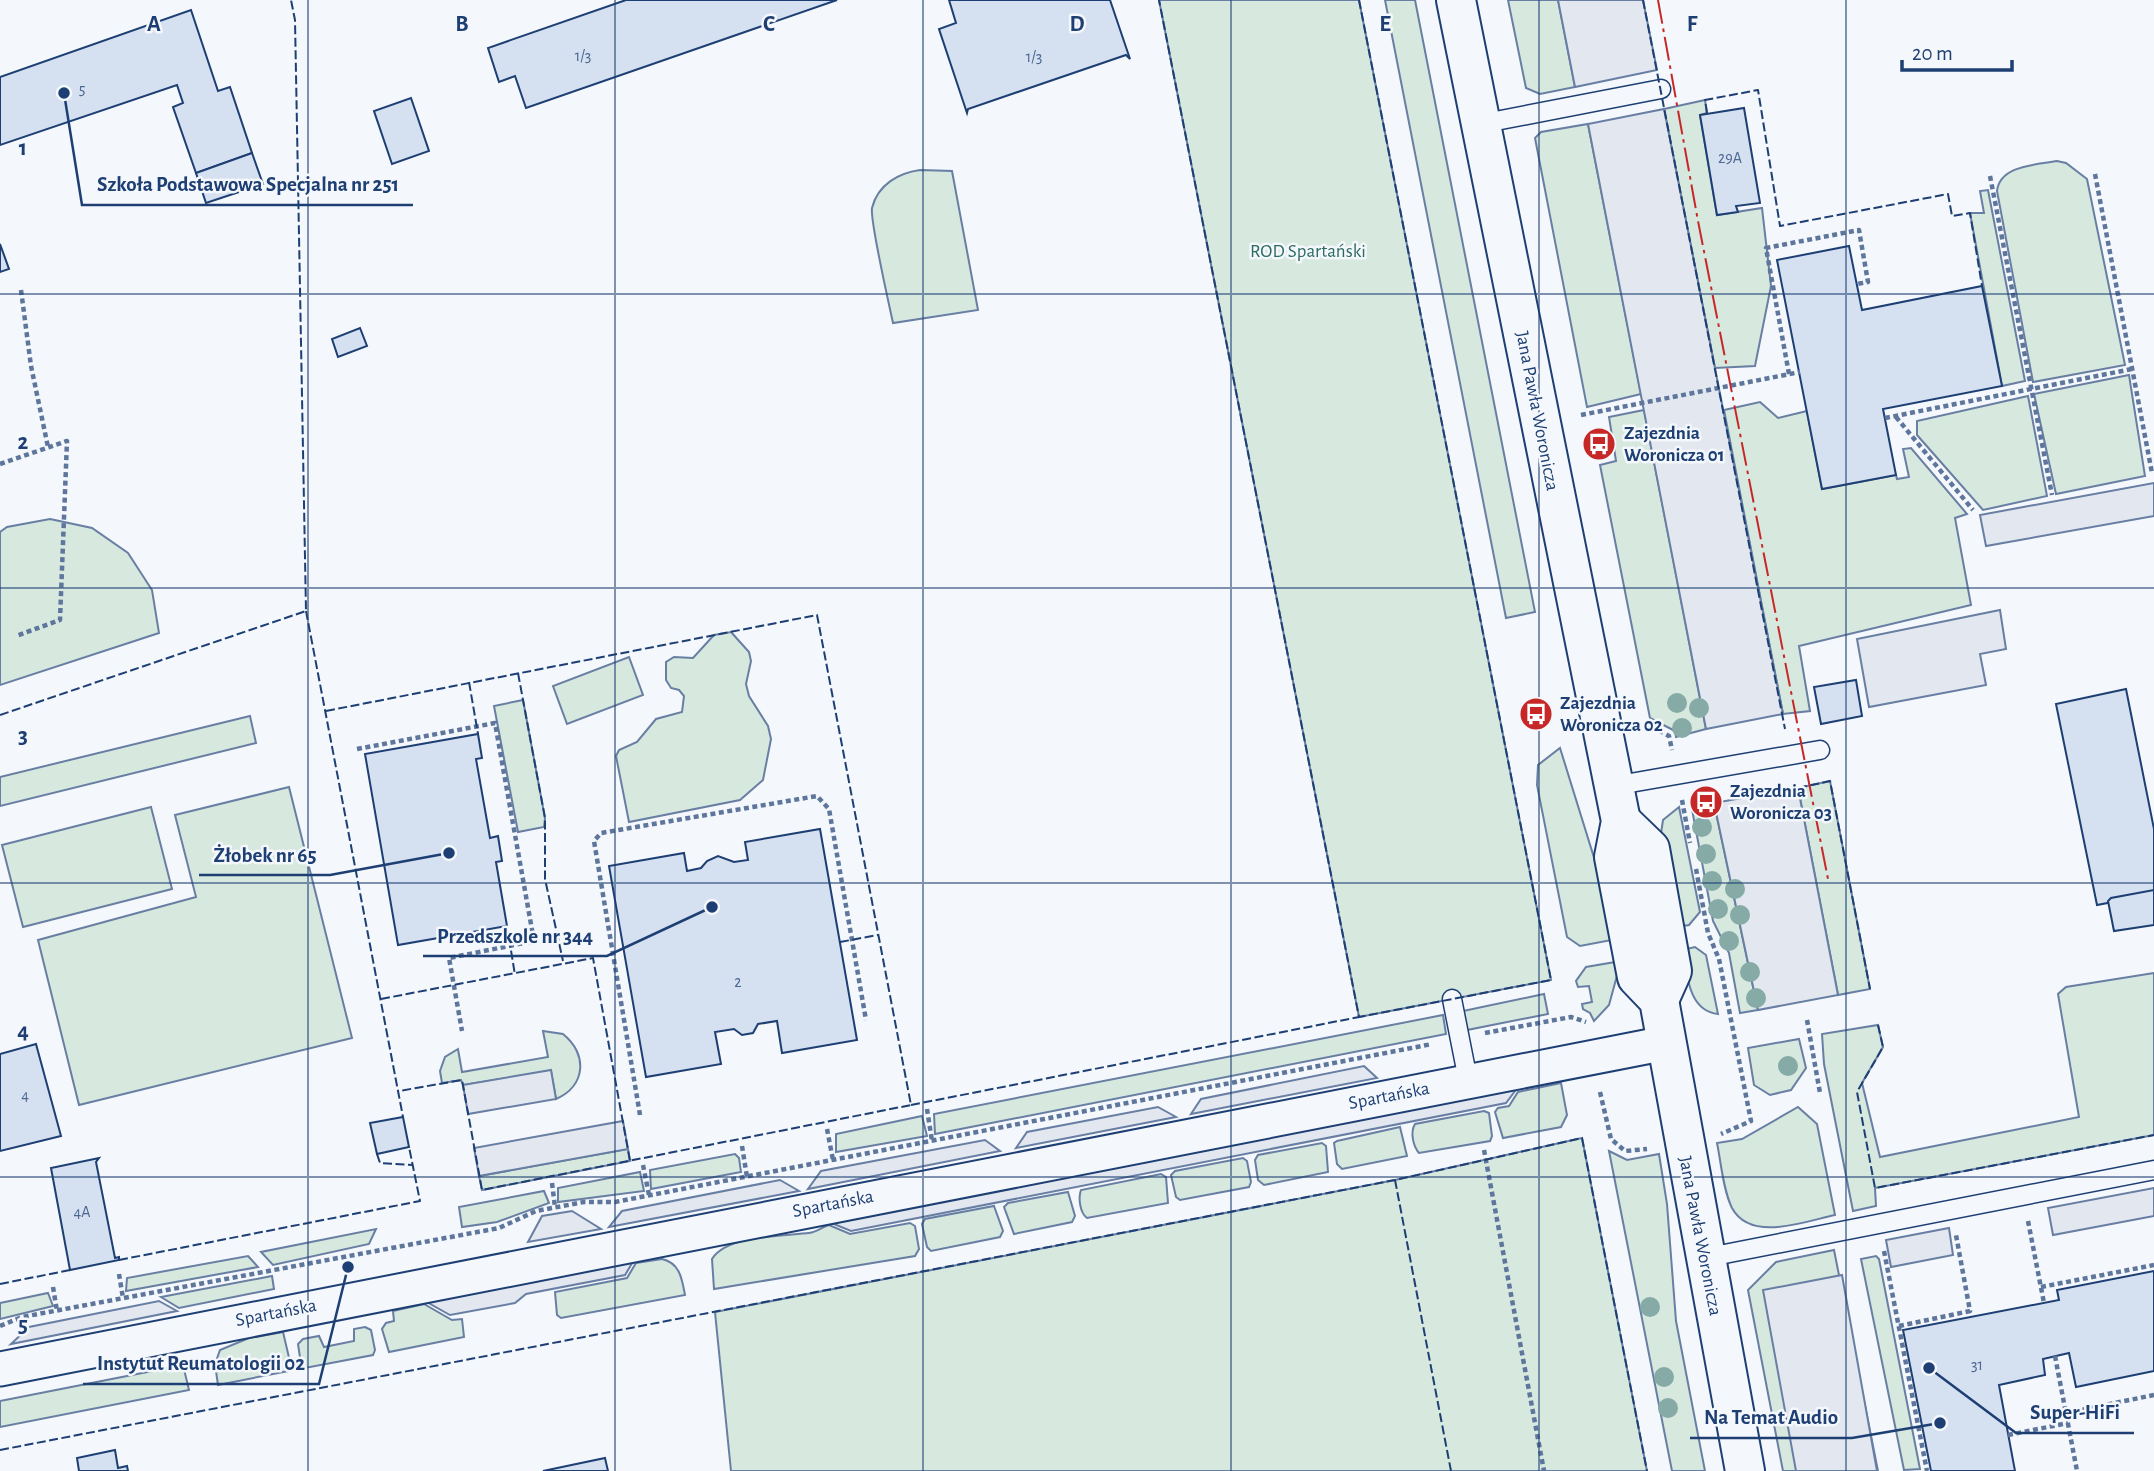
<svg xmlns="http://www.w3.org/2000/svg" width="2154" height="1471" viewBox="0 0 2154 1471" font-family="'Alegreya Sans',sans-serif">
  <rect width="100%" height="100%" fill="#f4f7fb"/>
  <g fill="#d7e8df" stroke="#687fa3" stroke-width="2">
    <polygon points="1159,0 1359,0 1551,980 1359,1017"/>
    <polygon points="1385,0 1415,0 1535,612 1506,618"/>
    <polygon points="1508,0 1558,0 1575,87 1540,94 1526,88"/>
    <polygon points="1705,100 1707,113 1700,115 1717,215 1762,208 1771,286 1755,366 1715,368 1664,109"/>
    <polygon points="1588,124 1641,394 1587,407 1535,138 1541,132"/>
    <path d="M2057 161 2066 163 2087 179 2125 365 2033 382 1997 191C2000 165 2036 165 2057 161Z"/>
    <path d="M920 170 952 171 978 310 893 323C889 304 870 221 872 208 878 184 899 173 920 170Z"/>
    <polygon points="1988,190 2025,381 2002,386 1970,213 1984,213 1980,191"/>
    <polygon points="2129,375 2145,476 2056,494 2034,394"/>
    <polygon points="2028,396 2047,496 1983,510 1917,435 1917,421"/>
    <polygon points="1760,402 1778,418 1807,411 1822,489 1896,475 1897,479 1909,477 1903,449 1911,448 1967,514 1955,518 1971,605 1799,646 1810,711 1783,714 1724,410"/>
    <polygon points="1644,410 1706,729 1676,737 1675,731 1650,718 1600,465 1616,461 1609,417"/>
    <polygon points="50,519 92,528 128,553 152,590 159,633 0,685 0,532 7,527"/>
    <polygon points="731,632 749,652 751,661 746,684 749,696 768,726 771,739 763,780 740,800 629,822 616,756 619,750 637,742 656,719 682,712 684,696 679,690 671,688 666,680 666,662 674,657 693,658 714,635"/>
    <polygon points="629,657 643,695 567,724 553,686"/>
    <polygon points="523,700 545,818 544,827 518,832 494,706"/>
    <polygon points="250,716 256,743 0,806 0,777"/>
    <polygon points="1560,748 1614,922 1617,939 1580,946 1567,937 1537,785 1538,765"/>
    <polygon points="1830,781 1870,989 1838,995 1798,788"/>
    <polygon points="289,787 352,1038 79,1105 38,940 196,897 175,815"/>
    <polygon points="1714,803 1758,1010 1740,1013 1729,953 1713,921 1691,804"/>
    <polygon points="151,807 172,889 23,927 2,845"/>
    <polygon points="1679,807 1700,912 1689,925 1677,927 1660,840 1663,820"/>
    <path d="M1695 947 1706 955 1718 1014C1688 1011 1687 973 1682 950Z"/>
    <polygon points="1621,961 1609,1005 1594,1021 1590,1013 1583,1009 1582,1004 1592,1002 1589,986 1578,987 1576,981 1586,967"/>
    <polygon points="2154,973 2154,1135 1875,1188 1876,1206 1853,1211 1824,1064 1822,1034 1878,1025 1883,1047 1862,1083 1880,1157 2079,1117 2058,994 2066,987"/>
    <polygon points="1544,994 1548,1014 1467,1030 1463,1011"/>
    <polygon points="1443,1015 1446,1034 935,1134 934,1114"/>
    <path d="M543 1031 563 1034C588 1054 586 1086 556 1099L551 1071 463 1085 461 1080 442 1083 440 1071 445 1057 458 1049 462 1072 548 1057Z"/>
    <polygon points="1799,1039 1806,1068 1791,1090 1770,1095 1754,1085 1748,1048"/>
    <polygon points="1561,1083 1567,1115 1561,1127 1503,1138 1495,1112 1498,1108 1509,1106 1518,1092"/>
    <path d="M1798 1107 1817 1124 1835 1215C1806 1221 1751 1243 1732 1208 1723 1190 1721 1162 1717 1143L1742 1139Z"/>
    <path d="M1484 1111 1489 1113 1492 1136 1490 1141 1419 1153C1413 1146 1410 1132 1415 1124Z"/>
    <polygon points="922,1116 927,1136 836,1152 836,1134"/>
    <polygon points="1400,1127 1407,1156 1342,1169 1337,1164 1334,1143 1337,1141"/>
    <polygon points="1582,1138 1647,1471 731,1471 715,1312 1395,1180"/>
    <polygon points="1322,1143 1326,1146 1328,1172 1264,1185 1258,1180 1255,1160 1258,1155"/>
    <polygon points="628,1149 630,1161 482,1190 479,1176"/>
    <polygon points="1609,1151 1627,1160 1659,1154 1667,1204 1676,1321 1705,1471 1672,1471"/>
    <polygon points="735,1154 739,1158 741,1172 651,1189 650,1170"/>
    <polygon points="1243,1158 1247,1161 1251,1182 1249,1187 1180,1200 1176,1197 1171,1175 1175,1171"/>
    <polygon points="640,1172 644,1191 558,1202 558,1188"/>
    <path d="M1161 1174 1166 1177 1168 1203 1087 1218C1080 1213 1078 1198 1081 1190Z"/>
    <polygon points="544,1191 549,1203 497,1222 462,1227 459,1207"/>
    <polygon points="1068,1192 1075,1216 1072,1222 1014,1234 1004,1207 1008,1203"/>
    <polygon points="994,1206 1003,1231 1000,1237 931,1251 927,1247 922,1224 925,1219"/>
    <path d="M910 1223 915 1226 919 1249 915 1256 714 1289 712 1259C727 1235 783 1236 809 1233 817 1232 822 1227 829 1225L850 1234Z"/>
    <polygon points="376,1229 369,1244 273,1265 261,1252"/>
    <polygon points="1834,1250 1878,1471 1783,1471 1748,1290 1776,1262"/>
    <polygon points="248,1256 258,1267 126,1291 127,1278"/>
    <polygon points="1876,1256 1879,1259 1920,1469 1904,1470 1861,1259"/>
    <path d="M662 1259C680 1263 682 1279 685 1295L561 1318 557 1315 555 1292 627 1278 636 1263Z"/>
    <polygon points="272,1276 274,1289 179,1308 161,1297"/>
    <polygon points="48,1293 53,1306 0,1319 0,1303"/>
    <polygon points="424,1304 452,1320 462,1319 464,1337 389,1352 382,1329 386,1323 394,1321 393,1311"/>
    <polygon points="365,1327 371,1330 375,1350 373,1355 305,1368 301,1364 298,1344 303,1339 319,1336 324,1347 354,1341 354,1329"/>
    <polygon points="283,1332 291,1366 288,1371 218,1385 215,1364 220,1350 249,1338"/>
    <polygon points="183,1365 189,1390 0,1427 0,1401"/>
  </g>
  <g fill="#e3e8f0" stroke="#687fa3" stroke-width="2">
    <polygon points="1558,0 1643,0 1657,70 1575,87"/>
    <polygon points="1664,109 1783,714 1706,729 1588,124"/>
    <polygon points="2154,483 2154,516 1986,546 1980,515"/>
    <polygon points="2000,610 2006,649 1980,654 1986,685 1869,707 1857,639"/>
    <polygon points="1798,788 1838,995 1758,1010 1714,803"/>
    <polygon points="1364,1066 1377,1078 1191,1114 1201,1099"/>
    <polygon points="551,1070 556,1099 468,1114 463,1085"/>
    <polygon points="1518,1087 1506,1103 851,1231 829,1222"/>
    <polygon points="1158,1107 1176,1117 1016,1148 1027,1132"/>
    <polygon points="623,1121 628,1149 479,1176 474,1148"/>
    <polygon points="985,1140 1000,1151 808,1189 821,1171"/>
    <polygon points="780,1180 799,1191 609,1227 622,1211"/>
    <polygon points="2154,1188 2154,1216 2053,1235 2048,1208"/>
    <polygon points="572,1211 601,1229 528,1242 542,1216"/>
    <polygon points="1949,1228 1953,1255 1891,1267 1886,1240"/>
    <polygon points="634,1260 625,1275 526,1294 515,1303 450,1315 425,1301"/>
    <polygon points="1842,1275 1877,1471 1796,1471 1763,1290"/>
    <polygon points="159,1301 177,1311 11,1344 29,1327"/>
  </g>
  <g fill="#d5e0f0" stroke="#1d3f73" stroke-width="2">
    <polygon points="626,0 837,0 526,108 515,76 499,82 488,48"/>
    <polygon points="949,0 1110,0 1130,59 1126,55 968,109 967,113 939,29 956,23"/>
    <polygon points="191,10 218,91 230,87 252,153 196,173 173,107 183,103 177,85 0,145 0,77"/>
    <polygon points="411,98 429,151 392,164 374,111"/>
    <polygon points="1744,108 1760,203 1736,206 1738,212 1717,215 1700,115"/>
    <polygon points="252,153 263,184 206,203 196,173"/>
    <polygon points="0,244 9,269 0,272"/>
    <polygon points="1849,246 1862,310 1982,286 2002,386 1883,409 1896,475 1822,489 1777,260"/>
    <polygon points="360,328 367,346 338,357 332,339"/>
    <polygon points="1856,680 1862,716 1821,724 1814,687"/>
    <polygon points="2126,689 2154,829 2154,894 2097,905 2056,704"/>
    <polygon points="478,734 482,758 476,759 490,838 498,836 502,861 496,862 507,926 398,945 365,754"/>
    <polygon points="820,829 857,1040 782,1053 777,1021 758,1024 753,1033 742,1035 734,1029 715,1032 721,1064 646,1077 609,866 684,853 687,871 701,868 707,861 718,856 734,862 748,860 745,842"/>
    <polygon points="2154,890 2154,925 2114,931 2108,901 2111,898"/>
    <polygon points="36,1044 61,1136 0,1151 0,1054"/>
    <polygon points="403,1117 409,1147 377,1154 370,1123"/>
    <polygon points="99,1158 96,1162 115,1258 119,1257 119,1260 70,1270 51,1168"/>
    <polygon points="2154,1271 2154,1371 2076,1387 2069,1353 2043,1359 2045,1375 1999,1385 2015,1471 1931,1471 1903,1330 2059,1300 2057,1290"/>
    <polygon points="115,1450 118,1468 127,1466 128,1471 79,1471 77,1458"/>
    <polygon points="605,1458 608,1471 543,1471"/>
  </g>
  <g fill="none" stroke-linecap="round" stroke-linejoin="round">
    <defs>
      <g id="service">
        <polyline points="1480,124 1661,89"/>
        <polyline points="1613,786 1820,750"/>
        <polyline points="1452,999 1468,1080"/>
        <polyline points="1704,1258 2154,1170"/>
      </g>
      <polyline id="minor" points="0,1369 1666,1043"/>
      <g id="tertiary">
        <polyline points="1456,0 1621,821 1614,857 1637,977 1659,1000 1745,1471"/>
        <polyline points="1621,821 1650,849 1672,971 1659,1000"/>
      </g>
    </defs>
    <use href="#service" stroke="#1d3f73" stroke-width="21"/>
    <use href="#minor" stroke="#1d3f73" stroke-width="37"/>
    <use href="#tertiary" stroke="#1d3f73" stroke-width="42"/>
    <g stroke="#5e769c" stroke-width="4.5" stroke-dasharray="5 3.5" stroke-linecap="butt">
      <polyline points="2095,174 2152,473"/>
      <polyline points="1990,176 2052,495"/>
      <polyline points="21,290 31,366 48,447"/>
      <polyline points="1789,374 1766,248 1859,230 1868,282 1857,284"/>
      <polyline points="1581,415 1800,372"/>
      <polyline points="1896,417 1973,510"/>
      <polyline points="1885,418 2132,369"/>
      <polyline points="0,464 67,441 60,620 16,636"/>
      <polyline points="1644,722 1669,736 1672,750"/>
      <polyline points="357,749 495,723 534,941 449,958 462,1031"/>
      <polyline points="1682,800 1690,843"/>
      <polyline points="1696,869 1708,933 1719,959 1751,1121 1721,1134"/>
      <polyline points="1807,1020 1820,1093"/>
      <polyline points="1485,1033 1571,1017 1586,1022"/>
      <polyline points="1600,1092 1611,1139 1625,1151 1647,1149"/>
      <polyline points="927,1109 932,1141"/>
      <polyline points="640,1115 594,841 601,833 817,796 829,809 866,1020"/>
      <polyline points="827,1129 833,1160"/>
      <polyline points="742,1146 747,1177"/>
      <polyline points="1484,1150 1544,1471"/>
      <polyline points="643,1165 649,1195"/>
      <polyline points="552,1183 555,1207"/>
      <polyline points="2028,1221 2044,1303"/>
      <polyline points="1884,1251 1927,1471"/>
      <polyline points="119,1274 123,1298"/>
      <polyline points="53,1287 57,1311"/>
      <polyline points="2041,1287 2154,1265"/>
      <polyline points="0,1326 22,1317 499,1228 536,1211 584,1202 615,1202 1432,1044"/>
      <polyline points="1899,1326 1970,1311 1956,1235"/>
      <polyline points="2055,1356 2077,1471"/>
      <polyline points="2066,1413 2154,1395"/>
      <polyline points="2008,1435 2068,1423"/>
    </g>
    <use href="#service" stroke="#f4f7fb" stroke-width="18"/>
    <use href="#minor" stroke="#f4f7fb" stroke-width="33"/>
    <use href="#tertiary" stroke="#f4f7fb" stroke-width="38"/>
    <g stroke="#1d3f73" stroke-width="2" stroke-dasharray="9 3.5" stroke-linecap="butt">
      <polyline points="1359,0 1551,980 1359,1017"/>
      <polyline points="1643,0 1785,729"/>
      <polyline points="1707,113 1705,100 1758,90 1780,226 1948,194 1952,216 1970,213 1982,286"/>
      <polyline points="306,611 403,1117"/>
      <polyline points="518,673 545,818 545,879 563,961"/>
      <polyline points="469,682 478,734"/>
      <polyline points="326,711 817,615 911,1105 482,1190 462,1080 399,1091"/>
      <polyline points="0,715 306,611 295,20 291,0"/>
      <polyline points="1798,788 1830,781 1870,989"/>
      <polyline points="507,926 515,975"/>
      <polyline points="840,942 878,935"/>
      <polyline points="381,999 593,958 630,1161"/>
      <polyline points="1878,1025 1883,1047 1857,1092 1875,1188 2154,1135"/>
      <polyline points="911,1105 1359,1017 1159,0"/>
      <polyline points="377,1154 380,1163 413,1165"/>
      <polyline points="1395,1180 1451,1471"/>
      <polyline points="119,1260 420,1201 409,1147"/>
      <polyline points="0,1284 70,1270"/>
      <polyline points="0,1450 1395,1180 1582,1138 1647,1471"/>
    </g>
    <polyline stroke="#c62828" stroke-width="2" stroke-dasharray="24 5 3.5 5" stroke-linecap="butt" points="1658,0 1698,221 1828,879"/>
  </g>
  <g fill="#86aba6">
    <circle cx="1677" cy="703" r="10"/>
    <circle cx="1699" cy="708" r="10"/>
    <circle cx="1682" cy="728" r="10"/>
    <circle cx="1702" cy="827" r="10"/>
    <circle cx="1706" cy="854" r="10"/>
    <circle cx="1712" cy="881" r="10"/>
    <circle cx="1735" cy="889" r="10"/>
    <circle cx="1718" cy="909" r="10"/>
    <circle cx="1740" cy="915" r="10"/>
    <circle cx="1729" cy="941" r="10"/>
    <circle cx="1750" cy="972" r="10"/>
    <circle cx="1756" cy="998" r="10"/>
    <circle cx="1788" cy="1066" r="10"/>
    <circle cx="1650" cy="1307" r="10"/>
    <circle cx="1664" cy="1377" r="10"/>
    <circle cx="1668" cy="1408" r="10"/>
  </g>
  <path fill="none" stroke="#1d3f73" stroke-width="2" stroke-opacity="0.55" d="M308 0V1471M615 0V1471M923 0V1471M1231 0V1471M1539 0V1471M1846 0V1471M0 294H2154M0 588H2154M0 883H2154M0 1177H2154"/>
  <defs>
    <symbol id="bus-disc" viewBox="-11 -11 22 22"><circle r="9.5" fill="#c62828" stroke="#f4f7fb"/><path d="M-5-6H5V4H4V6H2V4H-2V6H-4V4H-5ZM-3.5-4V0h7V-4ZM-3.5 1.2v1.5H-2V1.2ZM2 1.2v1.5H3.5V1.2Z" fill="#fff"/></symbol>
  </defs>
  <g fill-rule="evenodd">
    <use href="#bus-disc" x="1580" y="425" width="38" height="38"/>
    <use href="#bus-disc" x="1517" y="695" width="38" height="38"/>
    <use href="#bus-disc" x="1687" y="783" width="38" height="38"/>
  </g>
  <g text-anchor="middle" dominant-baseline="central" stroke-width="5" stroke-linejoin="round" paint-order="stroke">
    <g font-size="16" fill="#4b6792">
      <text x="583" y="56">1/3</text>
      <text x="1034" y="57">1/3</text>
      <text x="82" y="89">5</text>
      <text x="1730" y="158">29A</text>
      <text x="738" y="982">2</text>
      <text x="25" y="1095">4</text>
      <text x="82" y="1212">4A</text>
      <text x="1977" y="1365">31</text>
    </g>
    <g font-size="19" fill="#2c6c60" stroke="#f4f7fb">
      <text x="1308" y="251">ROD Spartański</text>
    </g>
    <g font-size="19" fill="#1d3f73" stroke="#f4f7fb">
      <text transform="translate(1537 411) rotate(79)">Jana Pawła Woronicza</text>
      <text transform="translate(1389 1096) rotate(-11)">Spartańska</text>
      <text transform="translate(833 1204) rotate(-11)">Spartańska</text>
      <text transform="translate(1700 1236) rotate(79)">Jana Pawła Woronicza</text>
      <text transform="translate(276 1313) rotate(-11)">Spartańska</text>
    </g>
    <g font-size="19" font-weight="bold" fill="#1d3f73" stroke="#f4f7fb" text-anchor="start">
      <text x="1624" y="433">Zajezdnia<tspan x="1624" dy="22">Woronicza 01</tspan></text>
      <text x="1560" y="703">Zajezdnia<tspan x="1560" dy="22">Woronicza 02</tspan></text>
      <text x="1730" y="791">Zajezdnia<tspan x="1730" dy="22">Woronicza 03</tspan></text>
    </g>
  </g>
  <g font-size="23" text-anchor="middle" font-weight="bold" fill="#1d3f73" stroke="#f4f7fb" stroke-width="5" stroke-linejoin="round" paint-order="stroke">
    <text x="154" y="31">A</text>
    <text x="462" y="31">B</text>
    <text x="769" y="31">C</text>
    <text x="1077" y="31">D</text>
    <text x="1385" y="31">E</text>
    <text x="1692" y="31">F</text>
    <text x="23" y="155">1</text>
    <text x="23" y="449">2</text>
    <text x="23" y="743">3</text>
    <text x="23" y="1038">4</text>
    <text x="23" y="1332">5</text>
  </g>
  <path fill="none" stroke="#1d3f73" stroke-width="2.5" d="M64 93L82 205H413M449 853L330 875H199M712 907L607 956H423M348 1267L319 1384H83M1929 1368L2016 1433H2134M1940 1423L1852 1438H1690"/>
  <g fill="#1d3f73" stroke="#f4f7fb" stroke-width="2.5">
    <circle cx="64" cy="93" r="7"/>
    <circle cx="449" cy="853" r="7"/>
    <circle cx="712" cy="907" r="7"/>
    <circle cx="348" cy="1267" r="7"/>
    <circle cx="1929" cy="1368" r="7"/>
    <circle cx="1940" cy="1423" r="7"/>
  </g>
  <g font-size="21" text-anchor="middle" font-weight="bold" fill="#1d3f73" stroke="#f4f7fb" stroke-width="5" stroke-linejoin="round" paint-order="stroke">
    <text x="248" y="191">Szkoła Podstawowa Specjalna nr 251</text>
    <text x="265" y="862">Żłobek nr 65</text>
    <text x="515" y="943">Przedszkole nr 344</text>
    <text x="201" y="1370">Instytut Reumatologii 02</text>
    <text x="2075" y="1419">Super-HiFi</text>
    <text x="1771" y="1424">Na Temat Audio</text>
  </g>
  <path d="M1902 60v10h110v-10" fill="none" stroke="#1d3f73" stroke-width="3.5"/>
  <text x="1912" y="60" font-size="21" fill="#1d3f73" stroke="#f4f7fb" stroke-width="5" paint-order="stroke">20 m</text>
</svg>
